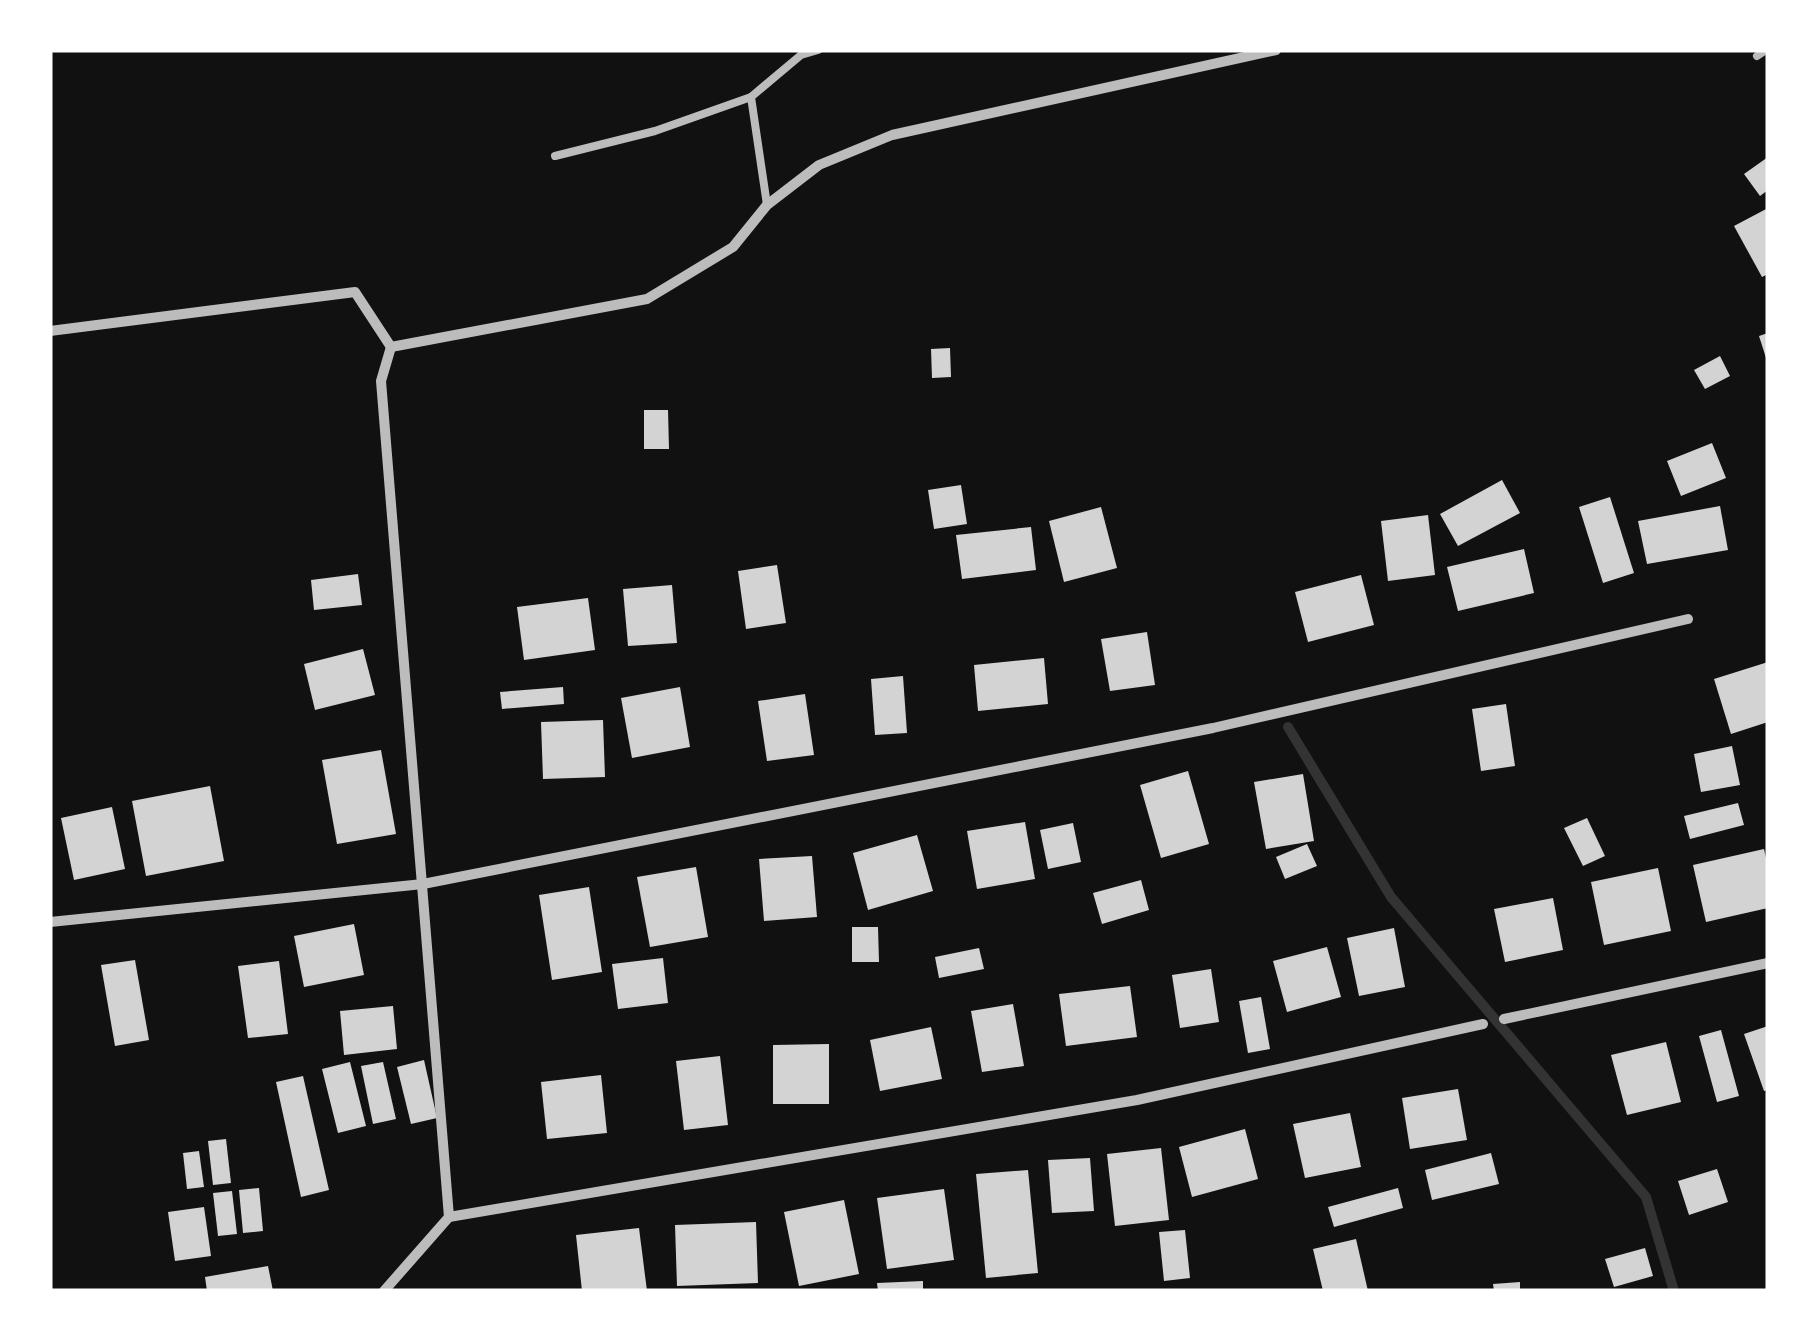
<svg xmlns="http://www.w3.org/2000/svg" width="1818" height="1341" viewBox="0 0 1818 1341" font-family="Rubik,sans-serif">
  <rect width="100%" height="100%" fill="#111"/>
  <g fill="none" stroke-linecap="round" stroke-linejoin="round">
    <polyline stroke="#333" stroke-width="10" points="1288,727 1391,897 1646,1197 1674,1291"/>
  </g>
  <g fill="#d3d3d3">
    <polygon points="1768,157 1768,190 1760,196 1744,174"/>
    <polygon points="1768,208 1768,274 1762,277 1734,226"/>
    <polygon points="1768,333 1768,361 1767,361 1759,336"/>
    <polygon points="950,348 951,377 932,378 931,349"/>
    <polygon points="1720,356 1730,376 1705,389 1694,370"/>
    <polygon points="644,410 668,410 669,449 644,449"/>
    <polygon points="1712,443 1726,478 1681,496 1667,461"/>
    <polygon points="1502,480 1520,513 1458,546 1440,514"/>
    <polygon points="961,485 967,524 934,529 928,490"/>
    <polygon points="1610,497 1634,573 1603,583 1579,507"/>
    <polygon points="1720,506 1728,550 1647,564 1638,521"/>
    <polygon points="1101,507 1117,568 1064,582 1049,521"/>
    <polygon points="1428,515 1435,575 1388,581 1381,521"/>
    <polygon points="1031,527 1036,570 962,579 956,535"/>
    <polygon points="1524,549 1534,593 1458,611 1447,567"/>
    <polygon points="777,565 786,623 746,629 738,571"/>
    <polygon points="358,574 362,605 314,610 311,580"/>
    <polygon points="1361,575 1374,625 1308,642 1295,592"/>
    <polygon points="672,585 677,643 628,646 623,589"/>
    <polygon points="588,598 595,650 524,660 517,607"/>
    <polygon points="1147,632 1155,685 1110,691 1101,639"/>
    <polygon points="363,649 375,695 315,710 304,664"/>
    <polygon points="1044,658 1048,704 978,711 974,665"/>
    <polygon points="1768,662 1768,722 1731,734 1714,679"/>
    <polygon points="903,676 907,733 875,735 871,679"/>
    <polygon points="563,687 564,704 502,709 500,692"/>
    <polygon points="680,687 690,747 632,758 621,698"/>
    <polygon points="805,694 814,755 767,761 758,701"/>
    <polygon points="1506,704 1515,766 1481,771 1472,709"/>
    <polygon points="603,720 605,777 543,779 541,722"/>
    <polygon points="1732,746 1740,785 1701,792 1694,754"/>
    <polygon points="381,750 396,834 337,844 322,760"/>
    <polygon points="1188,771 1209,844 1161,858 1140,785"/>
    <polygon points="1303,774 1314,841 1266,849 1254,782"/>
    <polygon points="210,786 224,861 146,876 132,801"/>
    <polygon points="1738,803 1744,825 1690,839 1684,816"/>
    <polygon points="112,807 125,869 74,880 61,818"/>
    <polygon points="1587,818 1605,856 1583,866 1564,828"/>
    <polygon points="1025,822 1035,879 977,889 967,831"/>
    <polygon points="1073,823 1081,862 1048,869 1040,830"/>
    <polygon points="917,835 933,891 868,910 853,853"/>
    <polygon points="1307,844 1317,866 1285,879 1276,857"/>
    <polygon points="1764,849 1768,867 1768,908 1706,922 1693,865"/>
    <polygon points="812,856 817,917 764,921 759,859"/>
    <polygon points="696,867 708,937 650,947 637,877"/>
    <polygon points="1658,868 1671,931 1604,945 1591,882"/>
    <polygon points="1141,880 1149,910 1102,924 1093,893"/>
    <polygon points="589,887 602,972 552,980 539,895"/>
    <polygon points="1553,898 1563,950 1505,962 1494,909"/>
    <polygon points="354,924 364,975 304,987 294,936"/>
    <polygon points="852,927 878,927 879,962 852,962"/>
    <polygon points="1394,928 1405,987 1359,996 1347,938"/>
    <polygon points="1327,947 1341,997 1287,1012 1273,961"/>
    <polygon points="979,948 984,969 939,978 935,957"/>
    <polygon points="663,958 668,1003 618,1009 612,964"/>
    <polygon points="135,960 149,1040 115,1046 101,965"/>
    <polygon points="279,961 288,1034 248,1038 238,966"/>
    <polygon points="1211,969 1219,1022 1180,1028 1172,975"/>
    <polygon points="1130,986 1137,1037 1066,1046 1059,994"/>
    <polygon points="1261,997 1270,1049 1248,1053 1239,1001"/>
    <polygon points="1013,1004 1024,1066 982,1072 971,1011"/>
    <polygon points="393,1006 397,1049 344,1055 340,1011"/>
    <polygon points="1768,1026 1768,1090 1764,1091 1744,1034"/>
    <polygon points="931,1027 942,1079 880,1091 870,1040"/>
    <polygon points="1721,1030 1739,1096 1717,1102 1699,1036"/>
    <polygon points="1666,1042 1681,1102 1627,1115 1611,1055"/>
    <polygon points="829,1044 829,1104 773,1104 773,1045"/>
    <polygon points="720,1056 728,1125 684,1130 676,1061"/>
    <polygon points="424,1060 437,1118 411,1124 397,1067"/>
    <polygon points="350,1062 366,1126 338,1133 322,1069"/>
    <polygon points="383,1062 396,1119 373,1124 361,1066"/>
    <polygon points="601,1075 607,1133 547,1139 541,1082"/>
    <polygon points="303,1076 329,1190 301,1197 276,1082"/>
    <polygon points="1458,1089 1467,1140 1410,1149 1402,1098"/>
    <polygon points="1350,1113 1361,1167 1305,1178 1293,1124"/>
    <polygon points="1245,1129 1258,1179 1192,1197 1179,1147"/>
    <polygon points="226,1139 231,1183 213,1185 208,1141"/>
    <polygon points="1161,1148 1169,1220 1115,1226 1107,1154"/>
    <polygon points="199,1151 204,1187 187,1189 183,1153"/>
    <polygon points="1491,1153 1499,1184 1432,1200 1425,1170"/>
    <polygon points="1090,1158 1094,1211 1052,1213 1048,1160"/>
    <polygon points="1717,1169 1728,1202 1689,1215 1678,1181"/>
    <polygon points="1028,1170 1038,1273 986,1278 976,1174"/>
    <polygon points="259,1188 263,1231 243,1233 239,1190"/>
    <polygon points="1398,1188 1403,1208 1334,1227 1328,1207"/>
    <polygon points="944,1189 954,1260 887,1269 877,1198"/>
    <polygon points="232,1191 237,1234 218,1236 213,1193"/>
    <polygon points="844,1200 859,1274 799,1286 784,1212"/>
    <polygon points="204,1207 211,1256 175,1261 168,1212"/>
    <polygon points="756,1222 758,1283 677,1286 675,1225"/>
    <polygon points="639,1228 647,1291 582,1291 576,1235"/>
    <polygon points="1185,1230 1190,1278 1164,1281 1159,1232"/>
    <polygon points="1356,1239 1368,1291 1323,1291 1313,1249"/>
    <polygon points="1645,1248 1653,1276 1614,1287 1605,1259"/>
    <polygon points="268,1266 273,1291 207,1291 205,1277"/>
    <polygon points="923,1281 923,1291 878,1291 877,1283"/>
    <polygon points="1520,1282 1520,1291 1494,1291 1493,1284"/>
  </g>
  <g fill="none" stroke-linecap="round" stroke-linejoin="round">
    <g stroke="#bcbcbc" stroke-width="8">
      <polyline points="1757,56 1766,50"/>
      <polyline points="555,156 655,131 751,97"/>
      <polyline points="767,205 751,97 801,55 818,50"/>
    </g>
    <g stroke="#bcbcbc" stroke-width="10">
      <polyline points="50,331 355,292 391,347 647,299 733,247 767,205 819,165 892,135 1276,50"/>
      <polyline points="391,347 381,381 449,1217"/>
      <polyline points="50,922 423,884 1213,728 1688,619"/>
      <polyline points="1504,1019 1768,963"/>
      <polyline points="384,1291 449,1217 1137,1100 1483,1024"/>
    </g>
  </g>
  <rect width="1818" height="1341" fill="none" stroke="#ffffff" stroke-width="105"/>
</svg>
